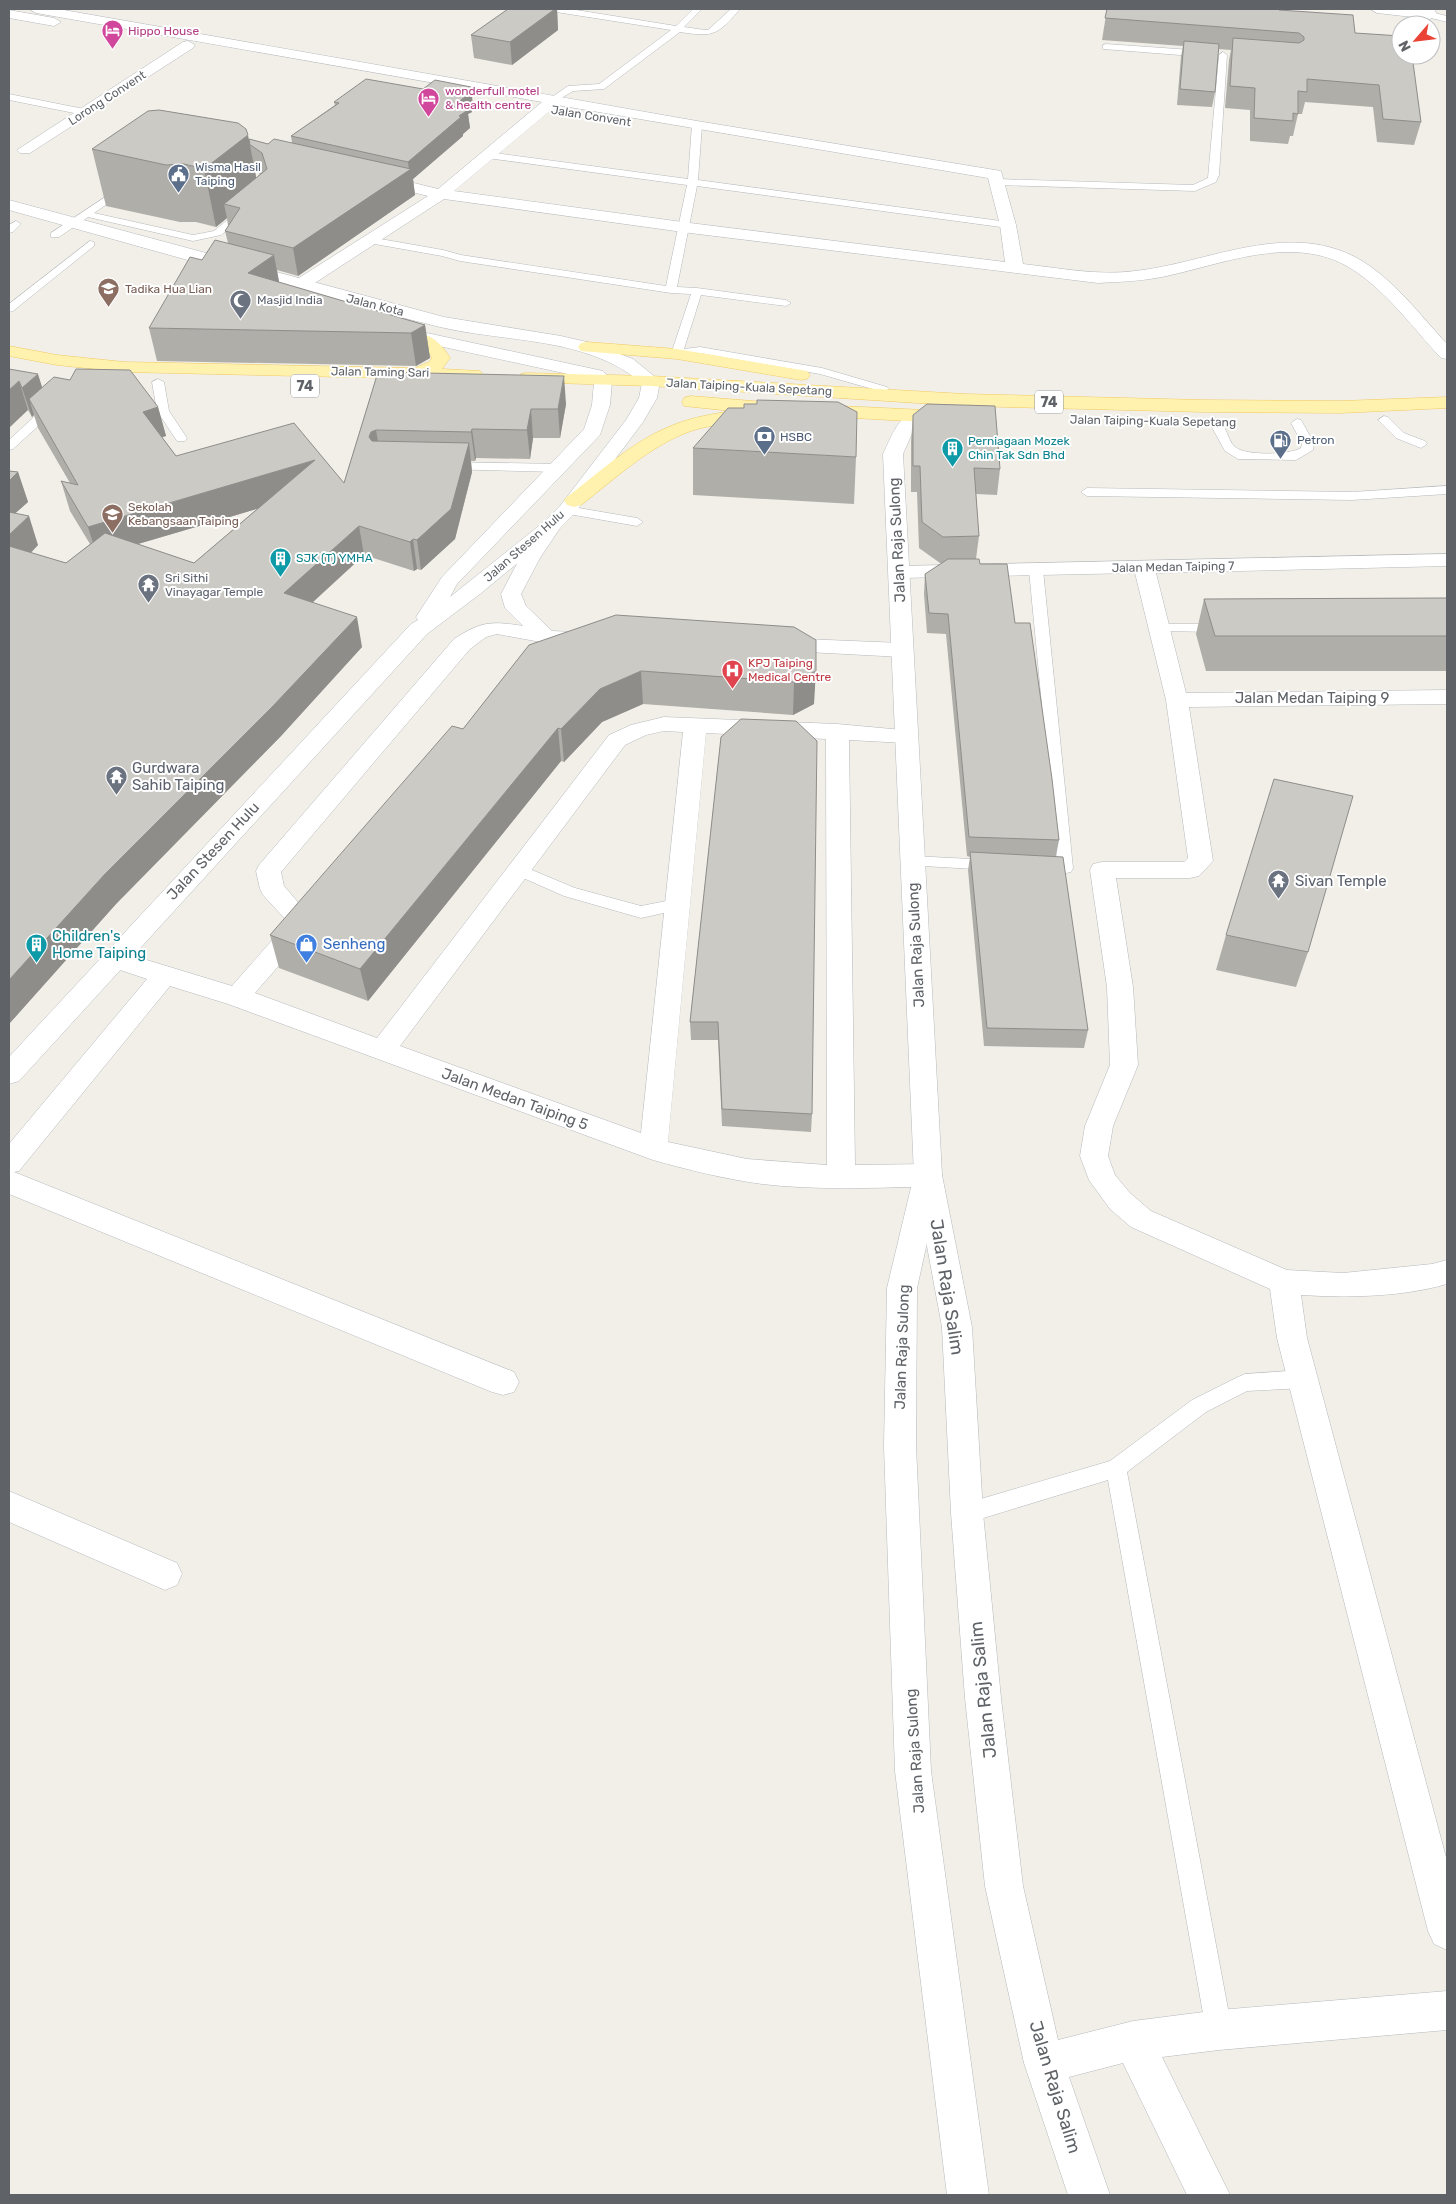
<svg xmlns="http://www.w3.org/2000/svg" width="1456" height="2204" viewBox="0 0 1456 2204" font-family="Rubik,sans-serif">
  <rect width="100%" height="100%" fill="#f1efe8"/>
  <g fill="none" stroke-linecap="round" stroke-linejoin="round">
    <defs>
      <g id="lane">
        <path d="M552 9H570L676 26 693 9H702L684 27 705 30H708L731 9H740C717 36 713 37 680 32L604 89 573 91 555 102 552 101V97L568 86 599 84 671 30 556 12Z"/>
        <polygon points="1430,12 1447,16 1447,22 1427,17 1426,15"/>
        <polygon points="1106,44 1206,51 1210,54 1206,57 1103,49 1103,45"/>
        <polygon points="1223,52 1227,55 1219,175 1216,182 1195,191 997,185 992,182 997,179 1193,185 1208,178 1219,55"/>
        <polygon points="9,94 84,109 89,112 84,115 9,100"/>
        <polygon points="697,122 702,125 698,180 1008,222 1013,225 1008,228 697,186 677,287 697,288 786,300 791,303 786,306 701,295 684,349 700,347 822,368 887,387 889,389 883,392 820,374 700,353 673,356 671,354 691,294 671,293 460,261 442,256 369,243 364,240 369,237 443,250 461,255 666,286 687,185 487,158 482,155 487,152 688,179 692,125"/>
        <polygon points="125,184 129,185 129,189 94,213 193,235 214,231 243,207 251,207 252,209 221,235 193,241 88,217 59,237 51,237 51,233"/>
        <polygon points="16,221 21,224 13,232 9,233 9,225"/>
        <polygon points="90,241 94,242 94,246 13,311 9,312 9,304"/>
        <polygon points="158,379 164,382 169,411 187,438 185,441 177,441 157,411 152,382"/>
        <polygon points="53,402 59,406 57,409 13,449 9,450 9,440 49,403"/>
        <polygon points="1384,416 1388,417 1404,433 1425,441 1427,444 1421,448 1396,438 1378,420"/>
        <path d="M1215 418C1226 421 1227 440 1235 447 1246 456 1289 455 1301 448L1302 443 1291 423 1297 419 1301 420 1314 443 1313 450 1296 460 1238 459 1225 451 1209 422Z"/>
        <polygon points="449,462 557,464 563,468 557,472 445,469 443,466"/>
        <polygon points="1447,486 1447,494 1352,500 1087,496 1081,492 1087,488 1352,492"/>
        <polygon points="567,506 637,518 643,522 637,526 563,513 561,510"/>
        <path d="M1036 566 1043 570 1073 868 1071 872C1060 875 1047 874 1036 871L1034 867 1036 863 1057 862 1029 570Z"/>
        <polygon points="1159,624 1219,624 1226,628 1219,632 1154,631 1152,628 1154,625"/>
        <polygon points="912,856 991,860 997,861 999,865 997,869 991,870 907,865 904,861 907,857"/>
        <polygon points="520,865 575,888 641,906 676,899 682,901 684,905 682,909 641,918 564,896 514,874 512,870 514,866"/>
        <polygon points="1304,1370 1311,1373 1314,1379 1311,1385 1304,1388 1247,1391 1206,1412 1127,1472 1232,2030 1228,2039 1219,2043 1210,2039 1206,2030 1108,1480 967,1523 960,1520 957,1513 960,1506 967,1503 1110,1461 1192,1400 1238,1377 1245,1374"/>
      </g>
      <g id="street">
        <path d="M29 9H58L697 121 1001 171 1016 225 1023 264C1060 268 1098 276 1135 271 1208 263 1286 220 1357 258 1393 278 1420 315 1447 344V359L1441 358C1412 327 1383 286 1345 265 1289 235 1220 265 1162 277 1141 281 1120 282 1098 283L690 233 444 199 284 303H272L269 299 272 295 428 196 372 182 370 179 372 176 378 174 438 189 542 102 36 13ZM557 105 988 178 1000 225 1005 262 690 223 454 191Z"/>
        <polygon points="1370,9 1434,9 1437,15 1430,19 1377,13"/>
        <polygon points="9,10 54,18 61,22 54,26 9,18"/>
        <polygon points="188,41 195,45 193,48 30,153 20,153 17,150 183,42"/>
        <path d="M552 519 559 521 562 525 540 558 521 594 526 606 552 631 598 633 601 638 598 643 590 644 546 643 497 634 486 637 470 649 281 872 284 886 315 922 309 931 255 993 377 1038 609 735 631 725 664 717 837 724 914 731 917 736 914 741 906 743 849 740 855 1165 928 1164 938 1167 942 1175 972 1327 983 1513 1001 1698 1023 1886 1058 2040 1133 2021 1219 2010 1447 1991V2030L1219 2050 1162 2057 1230 2195H1187L1123 2063 1069 2077 1110 2195H1068L1024 2063 985 1886 965 1698 951 1513 942 1327 916 1187C865 1188 813 1190 762 1184 725 1179 689 1170 653 1160L228 1004 170 986 19 1171 14 1172 514 1372 519 1382 514 1392 503 1395 492 1392 9 1194V1144L147 979 105 965 101 959 105 953 114 950 232 986 288 922 263 895 260 889 256 871 259 865 454 639C481 621 492 621 523 626L505 608 501 594 520 558 542 525 545 521ZM664 731 683 732 641 1133 400 1046 625 745 646 735ZM706 733 826 739 827 1165 747 1159 668 1142Z"/>
        <path d="M1447 554V566L1156 573 1186 693 1447 690V704L1189 707 1213 861 1199 876 1190 878H1116L1133 987 1138 1065 1113 1126 1108 1156 1115 1175 1130 1193 1151 1211 1287 1270 1343 1273 1432 1264 1447 1260V1284C1402 1297 1348 1298 1301 1295L1307 1338 1447 1861V1950L1434 1944 1428 1931 1277 1338 1270 1289 1131 1227 1110 1209 1089 1180 1080 1156 1085 1126 1110 1065 1107 987 1090 870 1093 864 1102 862H1184L1188 858 1166 700 1135 573 899 578 892 576 889 572 892 568 899 566Z"/>
        <polygon points="778,638 902,643 910,645 913,650 910,655 902,657 770,650 767,645 770,640"/>
        <polygon points="9,1491 177,1563 182,1574 177,1585 165,1590 9,1522"/>
      </g>
      <g id="secondary">
        <path d="M9 200 444 317 561 336 591 343 633 359 660 381 657 398 643 422 574 514 559 529 480 594 427 634 19 1081 9 1084V1057L411 624 418 620 416 617 442 577 584 429 592 405 594 382 591 379 393 336 390 332 393 328 399 327 603 371 612 381 610 405 600 435 457 584 450 597 545 521 560 506 626 420 639 398 642 383C585 336 508 343 440 327 295 291 152 250 9 210Z"/>
        <path d="M917 410 924 412 926 416 914 429 903 454 942 1175 917 1288 916 1446 931 1771 989 2195H947L895 1771 884 1446 887 1288 914 1175 883 454C891 438 898 415 917 410Z"/>
      </g>
      <g id="primary">
        <path d="M420 333C435 337 442 345 450 358L442 369 480 371 483 375 480 379 474 380 124 372 57 365 9 356V346L57 355 124 362 415 368 429 362 432 358 427 349 411 338 414 334Z"/>
        <polygon points="587,342 677,349 801,370 807,371 810,375 807,379 801,380 677,359 581,351 578,347 581,343"/>
        <polygon points="527,373 651,376 965,394 1204,400 1341,401 1447,397 1447,408 1341,413 1204,412 965,406 651,386 521,382 518,378 521,374"/>
        <path d="M691 396 777 403 925 410 932 412 934 416 932 420 925 422 748 412 750 415 748 419C729 424 709 425 691 431 649 446 615 479 581 505L574 507 567 505 564 501 567 497C601 471 635 439 676 424 694 417 713 414 732 411L684 406 682 402 684 398Z"/>
      </g>
    </defs>
    <use href="#lane" stroke="#b5b8bc" stroke-width="1"/>
    <use href="#street" stroke="#b5b8bc" stroke-width="1"/>
    <use href="#secondary" stroke="#b6babf" stroke-width="1"/>
    <use href="#primary" stroke="#f2c960" stroke-width="1"/>
    <use href="#lane" fill="#fff" fill-rule="evenodd"/>
    <use href="#street" fill="#fff" fill-rule="evenodd"/>
    <use href="#secondary" fill="#fff" fill-rule="evenodd"/>
    <use href="#primary" fill="#fff2af" fill-rule="evenodd"/>
  </g>
  <g fill="#afaea9" fill-rule="evenodd">
    <polygon points="508,9 557,9 558,30 512,65 474,58 471,35"/>
    <polygon points="1107,9 1279,10 1355,33 1421,122 1414,145 1377,142 1373,107 1305,102 1302,114 1298,114 1293,136 1290,136 1288,144 1250,141 1250,110 1225,108 1229,60 1231,50 1218,49 1215,92 1212,107 1177,105 1181,56 1183,46 1102,40"/>
    <path d="M334 102 473 106 471 107 472 112 468 114 470 128 463 134V136L413 179 415 195 298 276 277 270 279 282 425 325 430 358 416 366 157 361 149 328 202 260 228 243 225 231 228 226 227 218 216 227 196 222H180L106 206 92 149 249 139 268 144 292 143 291 136 335 105ZM255 172H257L260 174 256 178Z"/>
    <path d="M9 369 42 387 158 407 166 436 162 437 176 456 344 483 378 372 566 404 560 438H533L530 459 476 458 475 461H471L472 472 455 539 421 570 417 569 414 571 364 555 312 603 362 647 281 736 116 904 9 1024V471L18 472 28 502 15 513 38 545 31 553 66 563 90 544 70 511 61 481 70 483 38 428 34 415 32 417 28 410ZM258 508 194 563 138 544 223 519Z"/>
    <polygon points="913,415 1000,469 997,495 976,494 979,536 976,559 1015,623 1059,840 1056,856 1088,1030 1084,1048 984,1046 968,870 970,857 967,856 946,634 927,633 924,594 925,574 942,563 940,563 919,548 917,492 911,492 911,441"/>
    <polygon points="693,448 856,457 854,504 693,495"/>
    <polygon points="1447,598 1447,671 1206,671 1196,634 1204,599"/>
    <polygon points="794,627 814,704 793,715 643,704 602,722 564,762 561,761 368,1001 279,968 270,935 463,729 529,645"/>
    <polygon points="721,737 812,1114 811,1132 722,1126 718,1040 691,1040 690,1022"/>
    <polygon points="1226,935 1308,952 1296,987 1216,970"/>
  </g>
  <g fill="#8f8d8a">
    <polygon points="555,9 557,9 558,30 512,65 510,42"/>
    <polygon points="471,87 473,106 471,107 472,112 468,114 470,128 463,134 463,136 413,179 415,195 298,276 293,248 409,170 408,162 452,107 465,92"/>
    <polygon points="248,135 259,192 224,204 227,218 216,227 204,169"/>
    <polygon points="274,255 280,287 248,273"/>
    <polygon points="425,325 430,358 416,366 411,333"/>
    <polygon points="38,374 47,403 29,399 34,415 32,417 22,388"/>
    <polygon points="564,376 566,404 560,438 558,409"/>
    <polygon points="19,381 28,410 9,428 9,390"/>
    <polygon points="158,407 166,436 150,441 143,412"/>
    <polygon points="531,409 533,438 530,459 527,430"/>
    <polygon points="472,429 476,458 475,461 471,432"/>
    <polygon points="376,430 381,459 369,437 371,432"/>
    <polygon points="469,443 472,472 455,539 421,570 417,540"/>
    <polygon points="315,460 321,490 97,556 88,527"/>
    <polygon points="18,472 28,502 9,519 9,481"/>
    <polygon points="29,516 38,545 10,573 9,570 9,535"/>
    <polygon points="359,526 364,555 290,623 284,593"/>
    <polygon points="413,539 417,569 414,571 410,542"/>
    <polygon points="357,617 362,647 281,736 116,904 9,1024 9,980 105,874"/>
    <polygon points="641,671 643,704 602,722 564,762 561,729 600,689"/>
    <polygon points="816,671 814,704 793,715 794,682"/>
    <polygon points="558,728 561,761 368,1001 360,969"/>
  </g>
  <g fill="#cccac5" stroke="#8f8d8a">
    <polygon points="508,9 555,9 510,42 471,35"/>
    <polygon points="1107,9 1279,9 1279,10 1353,15 1355,33 1401,36 1401,55 1412,55 1421,122 1383,119 1379,85 1307,79 1307,92 1298,91 1298,114 1293,113 1293,121 1254,118 1255,88 1230,86 1233,38 1299,43 1304,40 1304,37 1299,33 1105,18"/>
    <polygon points="1184,41 1219,44 1215,92 1180,89"/>
    <polygon points="366,79 423,89 435,80 471,87 465,92 470,93 452,107 468,110 459,116 461,117 408,162 291,136 339,103 334,102"/>
    <polygon points="159,110 238,123 246,129 248,135 204,169 184,164 166,165 92,149 148,111"/>
    <polygon points="249,139 268,144 274,139 411,169 293,248 225,231 240,208 224,204 267,169 262,153 252,146 250,145"/>
    <polygon points="215,240 274,255 248,273 425,325 411,333 149,328 190,257 202,260"/>
    <polygon points="9,369 38,374 22,388 19,381 9,390"/>
    <polygon points="76,369 130,370 158,407 143,412 176,456 294,423 344,483 378,372 564,376 558,409 531,409 527,430 472,429 471,432 376,430 371,432 369,437 372,441 469,443 451,509 417,540 413,539 410,542 359,526 284,593 357,617 273,706 105,874 9,980 9,546 66,563 105,533 194,563 315,460 88,527 61,481 78,485 29,399 54,377 70,380"/>
    <polygon points="757,400 838,402 857,412 856,457 693,448 728,408 744,408 744,404 757,404"/>
    <polygon points="927,404 995,406 1000,469 974,468 979,536 943,537 922,522 920,466 913,466 913,415"/>
    <polygon points="9,471 18,472 9,481"/>
    <polygon points="9,512 29,516 9,535"/>
    <polygon points="948,559 979,559 980,564 1007,564 1015,623 1030,623 1052,779 1059,840 969,837 948,614 929,613 925,574"/>
    <polygon points="1447,598 1447,636 1215,636 1204,599"/>
    <polygon points="616,615 794,627 816,640 816,671 794,682 641,671 600,689 561,729 558,728 360,969 270,935 452,726 463,729 529,645"/>
    <polygon points="741,719 796,721 817,741 812,1114 722,1109 718,1022 690,1022 721,737"/>
    <polygon points="1274,779 1353,796 1308,952 1226,935"/>
    <polygon points="970,852 1063,857 1088,1030 987,1028"/>
  </g>
  <defs>
    <symbol id="hotel-pin" viewBox="-11 -11 22 30"><path d="M0 17L-7.5 6A9.5 9.5 0 1 1 7.5 6Z" fill="#d1479c" stroke="#fff"/><path d="M-6-4.5h1.5V1H6V5H4.5V3h-9V5H-6ZM-4 0a1.8 1.8 0 1 1 3.6 0ZM.5 0V-2.5h3Q6-2.5 6 0Z" fill="#fff"/></symbol>
    <symbol id="civic-pin" viewBox="-11 -11 22 30"><path d="M0 17L-7.5 6A9.5 9.5 0 1 1 7.5 6Z" fill="#5c6f8a" stroke="#fff"/><path d="M-.6-6.5H3V-4.5H.6V-3L4-1V1h2V6H-6V1h2V-1L-.6-3ZM-1.2 2.5V6h2.4V2.5Z" fill="#fff"/></symbol>
    <symbol id="school-pin" viewBox="-11 -11 22 30"><path d="M0 17L-7.5 6A9.5 9.5 0 1 1 7.5 6Z" fill="#8d6e63" stroke="#fff"/><path d="M0-5L7-2L0 1L-7-2ZM-4 1L0 2.5L4 1V4Q0 6-4 4Z" fill="#fff"/></symbol>
    <symbol id="mosque-pin" viewBox="-11 -11 22 30"><path d="M0 17L-7.5 6A9.5 9.5 0 1 1 7.5 6Z" fill="#6b7280" stroke="#fff"/><path d="M3.5-4.9A6 6 0 1 0 3.5 4.9A5 5 0 1 1 3.5-4.9Z" fill="#fff"/></symbol>
    <symbol id="bank-pin" viewBox="-11 -11 22 30"><path d="M0 17L-7.5 6A9.5 9.5 0 1 1 7.5 6Z" fill="#5c6f8a" stroke="#fff"/><path d="M-6-4H6V4H-6ZM0-2.3a2.3 2.3 0 1 0 0 4.6a2.3 2.3 0 1 0 0-4.6Z" fill="#fff"/></symbol>
    <symbol id="fuel-pin" viewBox="-11 -11 22 30"><path d="M0 17L-7.5 6A9.5 9.5 0 1 1 7.5 6Z" fill="#5c6f8a" stroke="#fff"/><path d="M-5.5-6h7V0h2V4h1.3V-2.5L3-4.5l.8-.8L6-3V5H2.5V1h-1V6h-7ZM-4.2-4.7v3.2H.2V-4.7Z" fill="#fff"/></symbol>
    <symbol id="building-pin" viewBox="-11 -11 22 30"><path d="M0 17L-7.5 6A9.5 9.5 0 1 1 7.5 6Z" fill="#0f9aa8" stroke="#fff"/><path d="M-4-6H4V6H1V3H-1V6H-4ZM-2.5-4.3h1.7v1.8h-1.7ZM.8-4.3h1.7v1.8H.8ZM-2.5-1h1.7V.8h-1.7ZM.8-1h1.7V.8H.8Z" fill="#fff"/></symbol>
    <symbol id="temple-pin" viewBox="-11 -11 22 30"><path d="M0 17L-7.5 6A9.5 9.5 0 1 1 7.5 6Z" fill="#6b7280" stroke="#fff"/><path d="M0-6L5-2H3V0L6.5 2.5H4V6H1.5V3h-3V6H-4V2.5H-6.5L-3 0V-2H-5Z" fill="#fff"/></symbol>
    <symbol id="hospital-pin" viewBox="-11 -11 22 30"><path d="M0 17L-7.5 6A9.5 9.5 0 1 1 7.5 6Z" fill="#e0444e" stroke="#fff"/><path d="M-5-5h3v3.5h4V-5h3V5h-3V1.5h-4V5h-3Z" fill="#fff"/></symbol>
    <symbol id="shop-pin" viewBox="-11 -11 22 30"><path d="M0 17L-7.5 6A9.5 9.5 0 1 1 7.5 6Z" fill="#3f7fe0" stroke="#fff"/><path d="M-5-2.5h2.3a2.7 3.5 0 0 1 5.4 0H5L5.5 6h-11ZM-1.5-2.5h3a1.5 2.3 0 0 0-3 0Z" fill="#fff"/></symbol>
  </defs>
  <g fill-rule="evenodd">
    <use href="#hotel-pin" x="100" y="18" width="25" height="34"/>
    <use href="#hotel-pin" x="416" y="86" width="25" height="34"/>
    <use href="#civic-pin" x="166" y="162" width="25" height="34"/>
    <use href="#school-pin" x="96" y="276" width="25" height="34"/>
    <use href="#mosque-pin" x="228" y="288" width="25" height="34"/>
    <use href="#bank-pin" x="752" y="424" width="25" height="34"/>
    <use href="#fuel-pin" x="1268" y="428" width="25" height="34"/>
    <use href="#building-pin" x="940" y="436" width="25" height="34"/>
    <use href="#school-pin" x="100" y="502" width="25" height="34"/>
    <use href="#building-pin" x="268" y="546" width="25" height="34"/>
    <use href="#temple-pin" x="136" y="572" width="25" height="34"/>
    <use href="#hospital-pin" x="720" y="658" width="25" height="34"/>
    <use href="#temple-pin" x="104" y="764" width="25" height="34"/>
    <use href="#temple-pin" x="1266" y="868" width="25" height="34"/>
    <use href="#shop-pin" x="294" y="932" width="25" height="34"/>
    <use href="#building-pin" x="24" y="932" width="25" height="34"/>
  </g>
  <g text-anchor="middle" dominant-baseline="central" stroke-width="4" stroke-linejoin="round" paint-order="stroke">
    <g font-size="12" fill="#b23c85" stroke="#fff" text-anchor="start">
      <text x="128" y="31">Hippo House</text>
      <text x="445" y="91">wonderfull motel<tspan x="445" dy="14">&amp; health centre</tspan></text>
    </g>
    <g font-size="12" fill="#5f6368" stroke="#fff">
      <text transform="translate(107 98) rotate(-33)">Lorong Convent</text>
      <text transform="translate(591 116) rotate(9)">Jalan Convent</text>
      <text transform="translate(375 305) rotate(14)">Jalan Kota</text>
      <text transform="translate(380 372) rotate(1)">Jalan Taming Sari</text>
      <text transform="translate(749 387) rotate(3)">Jalan Taiping-Kuala Sepetang</text>
      <text transform="translate(1153 421) rotate(1)">Jalan Taiping-Kuala Sepetang</text>
      <text transform="translate(524 546) rotate(-41)">Jalan Stesen Hulu</text>
      <text transform="translate(1173 567) rotate(-1)">Jalan Medan Taiping 7</text>
    </g>
    <g font-size="12" fill="#4e5e75" stroke="#fff" text-anchor="start">
      <text x="195" y="167">Wisma Hasil<tspan x="195" dy="14">Taiping</tspan></text>
      <text x="780" y="437">HSBC</text>
      <text x="1297" y="440">Petron</text>
    </g>
    <g font-size="12" fill="#785e54" stroke="#fff" text-anchor="start">
      <text x="125" y="289">Tadika Hua Lian</text>
      <text x="128" y="507">Sekolah<tspan x="128" dy="14">Kebangsaan Taiping</tspan></text>
    </g>
    <g font-size="12" fill="#5b616d" stroke="#fff" text-anchor="start">
      <text x="257" y="300">Masjid India</text>
      <text x="165" y="578">Sri Sithi<tspan x="165" dy="14">Vinayagar Temple</tspan></text>
    </g>
    <g font-size="12" fill="#0d838f" stroke="#fff" text-anchor="start">
      <text x="968" y="441">Perniagaan Mozek<tspan x="968" dy="14">Chin Tak Sdn Bhd</tspan></text>
      <text x="296" y="558">SJK (T) YMHA</text>
    </g>
    <g font-size="12" fill="#be3a42" stroke="#fff" text-anchor="start">
      <text x="748" y="663">KPJ Taiping<tspan x="748" dy="14">Medical Centre</tspan></text>
    </g>
    <g fill="#fff" stroke="#8f9295" stroke-width="1">
      <rect x="291" y="374.5" width="28" height="23" rx="4"/>
      <rect x="1035" y="390.5" width="28" height="23" rx="4"/>
    </g>
    <g font-size="14" font-weight="bold" fill="#5f6368">
      <text x="305" y="386">74</text>
      <text x="1049" y="402">74</text>
    </g>
    <g font-size="15" fill="#5f6368" stroke="#fff">
      <text transform="translate(897 540) rotate(-93)">Jalan Raja Sulong</text>
      <text x="1312" y="698">Jalan Medan Taiping 9</text>
      <text transform="translate(213 851) rotate(-47)">Jalan Stesen Hulu</text>
      <text transform="translate(916 945) rotate(-93)">Jalan Raja Sulong</text>
      <text transform="translate(515 1099) rotate(20)">Jalan Medan Taiping 5</text>
      <text transform="translate(902 1347) rotate(-88)">Jalan Raja Sulong</text>
      <text transform="translate(915 1751) rotate(-94)">Jalan Raja Sulong</text>
    </g>
    <g font-size="15" fill="#5b616d" stroke="#fff" text-anchor="start">
      <text x="132" y="768">Gurdwara<tspan x="132" dy="17">Sahib Taiping</tspan></text>
      <text x="1295" y="881">Sivan Temple</text>
    </g>
    <g font-size="15" fill="#0d838f" stroke="#fff" text-anchor="start">
      <text x="52" y="936">Children's<tspan x="52" dy="17">Home Taiping</tspan></text>
    </g>
    <g font-size="15" fill="#366cbe" stroke="#fff" text-anchor="start">
      <text x="323" y="944">Senheng</text>
    </g>
    <g font-size="18" fill="#5f6368" stroke="#fff">
      <text transform="translate(947 1287) rotate(81)">Jalan Raja Salim</text>
      <text transform="translate(983 1690) rotate(-96)">Jalan Raja Salim</text>
      <text transform="translate(1055 2087) rotate(73)">Jalan Raja Salim</text>
    </g>
  </g>
  <rect width="1456" height="2204" fill="none" stroke="#5f6368" stroke-width="20"/>
  <g transform="translate(1416 40) rotate(242)"><circle r="24" fill="#ffffff" stroke="#bfc1c3"/>
  <path d="M0-4L9 19L0 12L-9 19Z" fill="#ea4335"/>
  <text y="-8" font-size="14" font-weight="bold" text-anchor="middle" fill="#5f6368">N</text>
  </g>
</svg>
